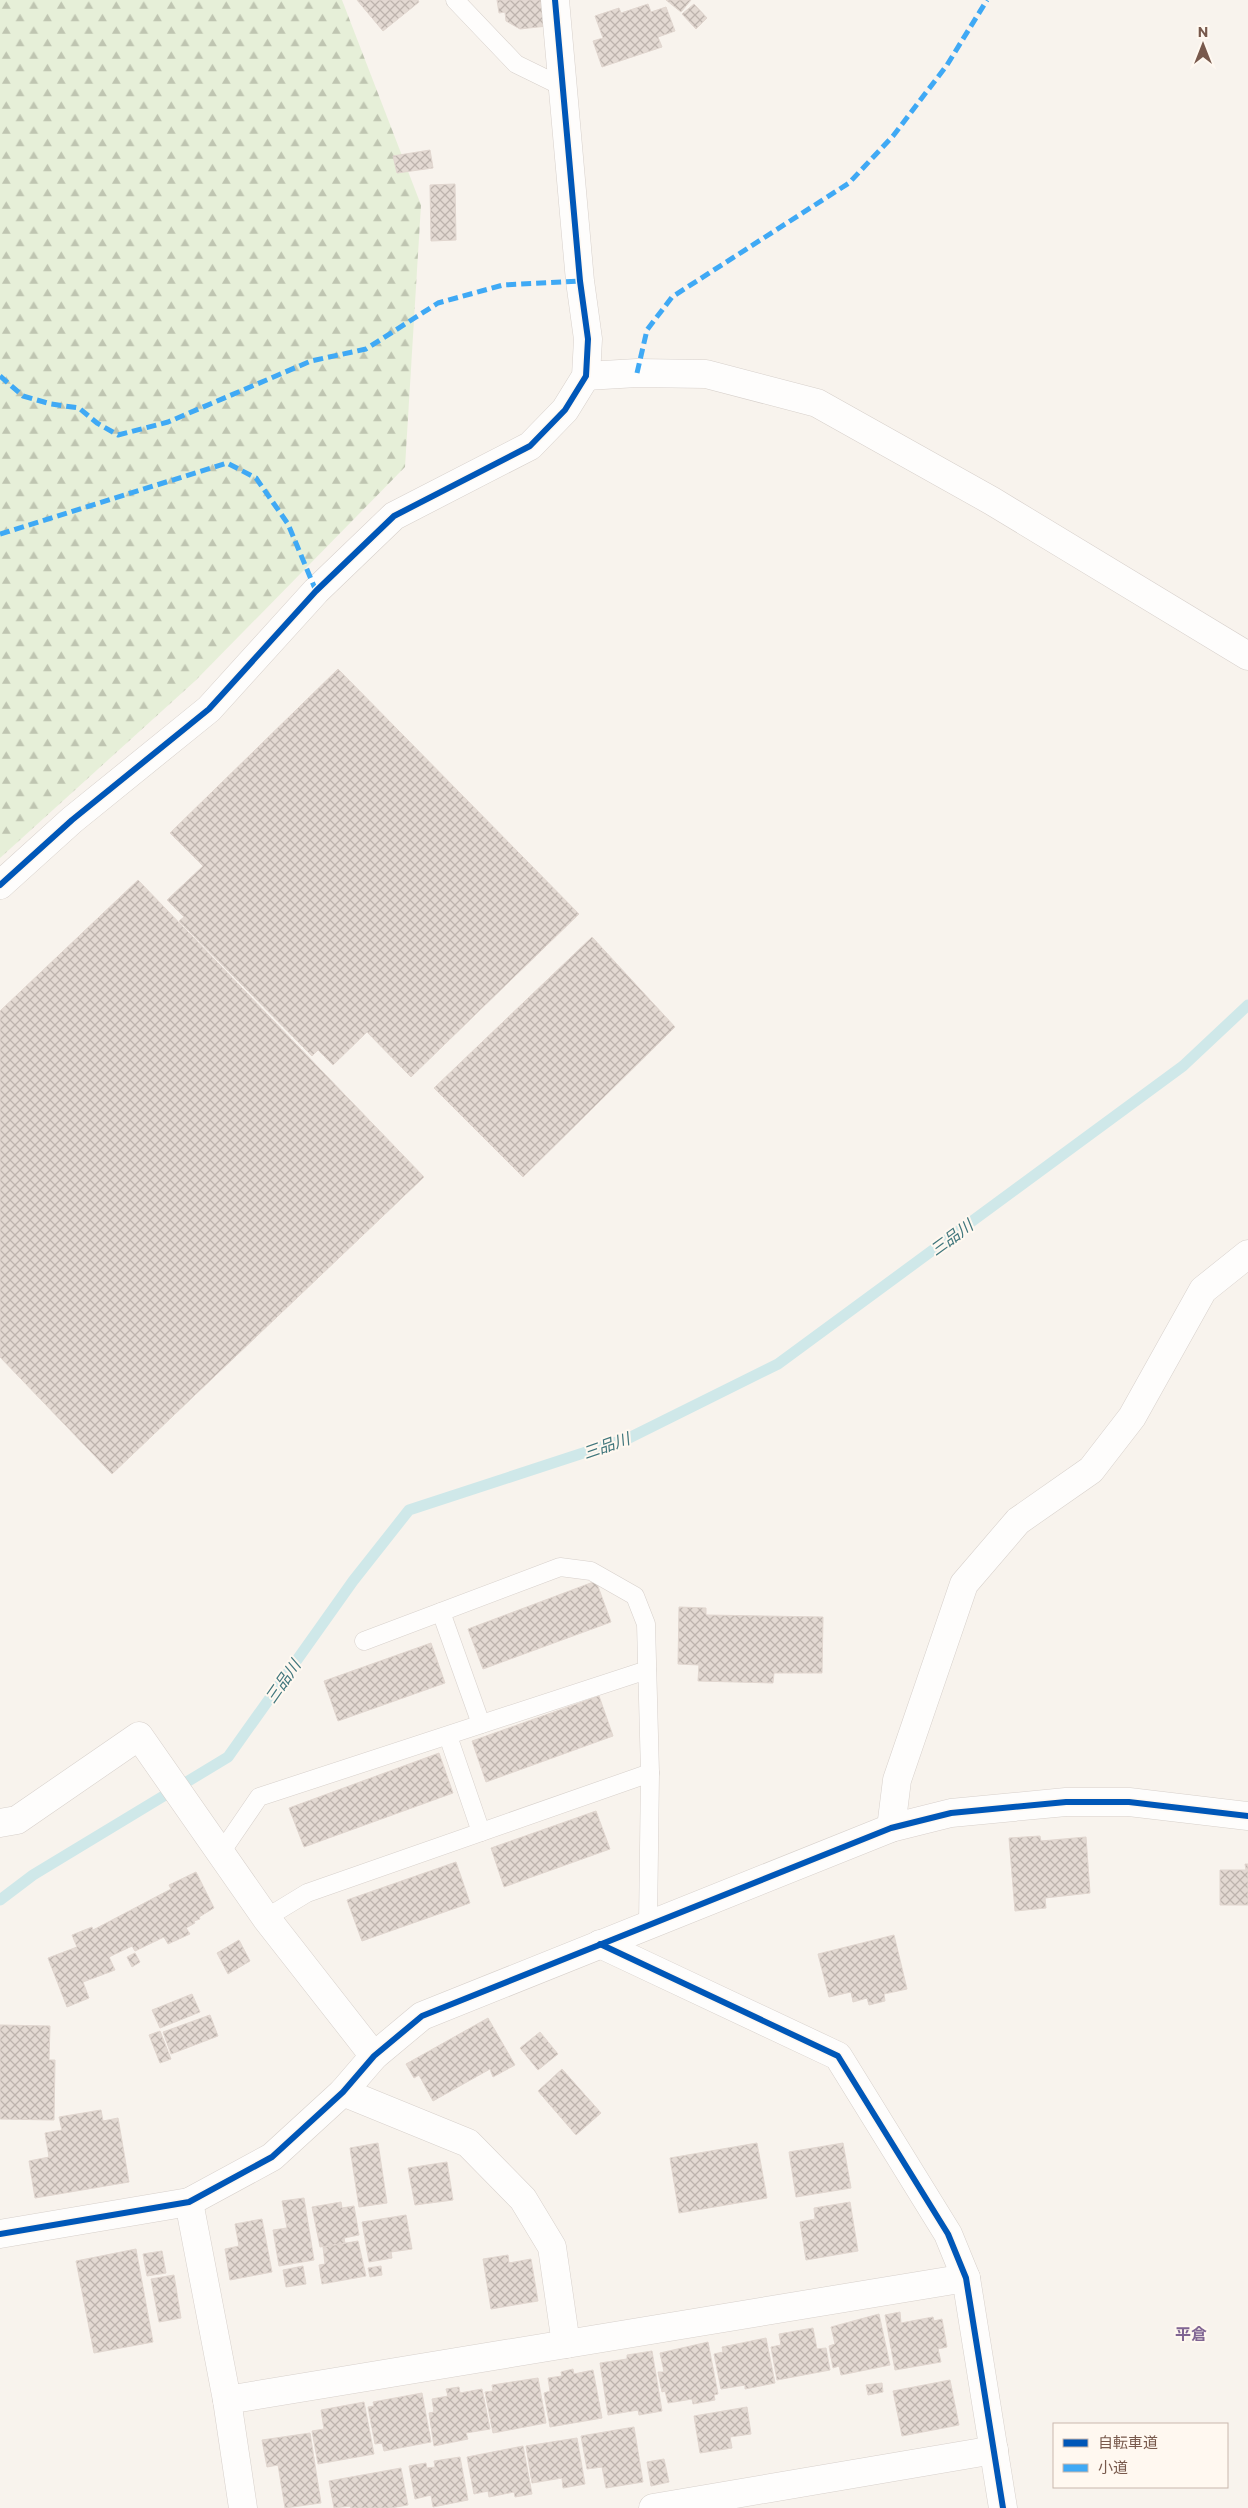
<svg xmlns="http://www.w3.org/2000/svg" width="1248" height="2508" viewBox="0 0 1248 2508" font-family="Commissioner,'Noto Sans JP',sans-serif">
  <defs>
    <pattern id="forest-firs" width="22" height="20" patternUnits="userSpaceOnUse" patternTransform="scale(1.25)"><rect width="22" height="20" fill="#e6efd8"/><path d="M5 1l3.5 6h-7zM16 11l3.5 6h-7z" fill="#bfc5b1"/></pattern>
    <pattern id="building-cross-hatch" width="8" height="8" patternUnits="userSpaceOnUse" patternTransform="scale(1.25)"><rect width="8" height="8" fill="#e3d9d2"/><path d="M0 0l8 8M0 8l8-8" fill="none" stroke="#bdb3ad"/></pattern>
  </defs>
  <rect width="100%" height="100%" fill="#f8f3ed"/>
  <polygon fill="url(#forest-firs)" points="0,0 342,0 421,205 405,467 195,681 0,858"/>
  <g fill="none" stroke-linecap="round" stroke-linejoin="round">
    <polyline stroke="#cfe8e9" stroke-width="11" points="0,1900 33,1875 228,1757 353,1581 409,1510 629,1438 778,1364 1183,1066 1248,1005"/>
  </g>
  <g fill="url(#building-cross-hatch)" stroke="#e1d6cf">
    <polygon points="357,0 418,0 419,2 383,31"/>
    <polygon points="497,0 544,0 547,26 520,29 506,21 505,12 499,13"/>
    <polygon points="666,0 691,0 681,12"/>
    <polygon points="648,4 651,12 666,7 675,31 658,37 662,47 602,67 593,41 603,38 595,16 619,8 621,13"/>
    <polygon points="694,4 707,18 696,29 682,14"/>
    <polygon points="430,150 433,168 397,173 393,156"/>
    <polygon points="455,184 456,240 431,241 430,185"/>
    <polygon points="338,669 579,914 411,1077 367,1032 333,1065 318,1050 312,1056 179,921 184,917 167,900 203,866 170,833"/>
    <polygon points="138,880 424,1177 112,1474 0,1357 0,1011"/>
    <polygon points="592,937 675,1027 523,1177 434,1088"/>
    <polygon points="596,1581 611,1622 483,1669 468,1629"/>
    <polygon points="679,1607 706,1608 706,1615 823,1617 822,1673 774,1673 773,1683 698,1681 699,1665 678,1664"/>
    <polygon points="431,1643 445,1683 338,1721 324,1681"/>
    <polygon points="599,1696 613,1736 486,1782 472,1741"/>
    <polygon points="439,1753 453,1793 304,1847 289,1808"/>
    <polygon points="596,1811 610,1849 504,1887 491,1848"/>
    <polygon points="1040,1836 1041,1841 1086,1837 1090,1893 1045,1898 1046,1908 1015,1911 1009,1838"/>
    <polygon points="456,1862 470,1903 362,1941 347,1900"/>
    <polygon points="1245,1864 1248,1864 1248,1905 1220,1905 1220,1870 1246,1870"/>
    <polygon points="196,1872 214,1908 199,1917 200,1919 194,1921 195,1923 186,1928 190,1934 168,1944 164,1937 135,1951 132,1946 109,1957 115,1970 83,1982 89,1998 67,2007 48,1958 77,1947 72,1935 92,1927 93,1930 171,1889 169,1885"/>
    <polygon points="894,1935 907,1989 884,1994 885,2001 869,2005 867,1998 853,2002 851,1992 829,1997 818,1954"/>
    <polygon points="239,1940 250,1961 228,1974 217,1953"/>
    <polygon points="135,1953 140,1962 132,1967 127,1957"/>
    <polygon points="192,1994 200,2012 160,2028 152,2010"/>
    <polygon points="210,2015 218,2036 171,2054 163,2032"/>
    <polygon points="488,2018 515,2065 493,2077 490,2069 433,2101 419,2075 414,2078 406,2064"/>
    <polygon points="0,2025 50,2026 49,2060 55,2060 54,2120 0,2119"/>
    <polygon points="160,2031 171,2059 160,2063 149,2035"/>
    <polygon points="540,2032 558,2054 538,2070 520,2048"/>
    <polygon points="562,2069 601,2113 576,2135 538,2091"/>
    <polygon points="101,2110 103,2121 118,2118 129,2182 35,2198 29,2161 49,2157 45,2133 62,2130 59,2117"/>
    <polygon points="378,2143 387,2203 359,2207 350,2148"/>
    <polygon points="757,2143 767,2198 679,2213 670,2158"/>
    <polygon points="843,2143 851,2188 796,2197 789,2152"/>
    <polygon points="447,2162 453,2200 415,2205 408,2168"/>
    <polygon points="304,2198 314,2260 279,2266 273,2230 287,2228 282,2201"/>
    <polygon points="341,2202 342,2208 354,2206 359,2235 344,2238 345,2243 320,2247 312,2207"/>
    <polygon points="850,2202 858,2251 806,2260 800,2222 815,2219 814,2208"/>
    <polygon points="406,2215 412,2249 391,2252 392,2258 369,2262 362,2222"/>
    <polygon points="262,2219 272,2272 230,2280 225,2249 239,2246 235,2224"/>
    <polygon points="358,2241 366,2276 322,2284 319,2265 325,2264 323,2247"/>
    <polygon points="136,2249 153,2342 94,2353 76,2261"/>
    <polygon points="162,2251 166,2273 147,2276 143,2254"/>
    <polygon points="508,2255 509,2263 531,2259 538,2301 491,2309 483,2259"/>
    <polygon points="303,2266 306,2284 286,2287 283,2270"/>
    <polygon points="381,2266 382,2275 370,2277 368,2268"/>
    <polygon points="174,2275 181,2318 159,2322 151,2279"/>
    <polygon points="900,2312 901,2323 933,2317 934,2321 942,2319 947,2347 938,2349 941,2362 895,2370 885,2315"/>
    <polygon points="879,2314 890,2365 841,2375 839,2366 833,2368 829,2346 835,2344 831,2327"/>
    <polygon points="813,2328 817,2349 826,2348 830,2370 777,2380 771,2347 781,2345 779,2334"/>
    <polygon points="766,2338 775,2383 745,2389 745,2385 721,2389 714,2354 723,2352 722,2347"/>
    <polygon points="708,2342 718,2394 714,2395 715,2400 693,2404 692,2399 668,2403 665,2391 662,2392 658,2372 664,2372 660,2353"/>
    <polygon points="652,2351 662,2411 639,2415 638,2410 608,2415 600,2363 627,2359 627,2355"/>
    <polygon points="573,2369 574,2374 593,2370 602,2418 550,2427 544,2393 550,2391 548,2378 562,2376 561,2372"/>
    <polygon points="538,2378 546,2423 493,2433 485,2392 493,2391 492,2385"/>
    <polygon points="950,2380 959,2425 902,2436 893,2391"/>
    <polygon points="882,2383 883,2392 868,2395 866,2385"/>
    <polygon points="459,2387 460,2393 482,2389 490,2429 466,2433 468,2439 434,2446 429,2413 434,2412 432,2399 448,2396 446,2389"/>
    <polygon points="422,2393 431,2442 384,2451 382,2443 375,2444 368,2407 374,2406 373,2402"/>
    <polygon points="364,2402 374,2454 318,2464 312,2431 324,2429 321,2410"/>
    <polygon points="747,2407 751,2434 730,2437 732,2448 700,2453 694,2416"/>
    <polygon points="634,2427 643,2482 606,2488 602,2467 587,2469 581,2436"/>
    <polygon points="310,2433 321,2503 285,2508 278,2465 267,2467 262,2440"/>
    <polygon points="577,2438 585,2484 563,2488 562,2478 532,2483 526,2446"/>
    <polygon points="523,2446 532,2494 515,2497 514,2492 489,2497 488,2491 474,2494 467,2457"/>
    <polygon points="460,2457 468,2500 433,2507 431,2495 415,2499 409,2466 426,2463 427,2468 435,2467 434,2461"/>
    <polygon points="664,2459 669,2482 651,2486 647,2462"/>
    <polygon points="401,2468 408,2505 390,2508 351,2508 350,2506 334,2508 329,2481"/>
  </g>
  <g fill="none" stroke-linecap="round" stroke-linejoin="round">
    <defs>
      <g id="service">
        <polyline points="455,0 516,64 563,87"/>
        <polyline points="441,1612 481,1724"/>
        <polyline points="364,1641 560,1567 591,1571 635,1596 646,1624 650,1773 648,1925"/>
        <polyline points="448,1736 481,1832"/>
        <polyline points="220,1854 259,1797 647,1670"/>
        <polyline points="266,1918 307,1893 650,1773"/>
      </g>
      <g id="minor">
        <polyline points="586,376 637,373 706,374 817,403 992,501 1248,656"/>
        <polyline points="0,885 72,820 209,709 316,591 394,516 530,446 565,410 586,376 588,339 580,281 555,0"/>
        <polyline points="0,1823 17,1820 139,1736 266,1918 374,2056"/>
        <polyline points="891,1828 897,1780 964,1584 1018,1521 1091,1470 1132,1417 1203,1290 1248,1254"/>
        <polyline points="600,1944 838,2056 948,2234 966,2278 1003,2508"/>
        <polyline points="343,2092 468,2143 523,2199 552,2247 566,2344"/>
        <polyline points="189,2202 227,2400 243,2508"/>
        <polyline points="0,2234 189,2202 272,2157 343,2092 374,2056 422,2016 891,1828 951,1813 1066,1802 1129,1802 1248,1816"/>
        <polyline points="227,2400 966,2278"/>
        <polyline points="653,2508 994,2450"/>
      </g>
    </defs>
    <use href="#service" stroke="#d7d0cb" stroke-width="19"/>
    <use href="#minor" stroke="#d7d0cb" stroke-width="29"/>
    <use href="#service" stroke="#fefdfc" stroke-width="18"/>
    <use href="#minor" stroke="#fefdfc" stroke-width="28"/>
    <g stroke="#3fa9f5" stroke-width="5" stroke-dasharray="10 5" stroke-linecap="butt">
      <polyline points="637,373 647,330 672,297 849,183 893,136 947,65 987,0"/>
      <polyline points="0,376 23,396 51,404 79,408 97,423 118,435 168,422 311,361 366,349 438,303 503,285 580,281"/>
      <polyline points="0,534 227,463 256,478 288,524 316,591"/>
    </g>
    <defs>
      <g id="cycleway">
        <polyline points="0,885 72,820 209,709 316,591 394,516 530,446 565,410 586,376 588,339 580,281 555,0"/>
        <polyline points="600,1944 838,2056 948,2234 966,2278 1003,2508"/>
        <polyline points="0,2234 189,2202 272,2157 343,2092 374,2056 422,2016 891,1828 951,1813 1066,1802 1129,1802 1248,1816"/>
      </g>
    </defs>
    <use href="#cycleway" stroke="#fff8f0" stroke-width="9"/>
    <use href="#cycleway" stroke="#0057b8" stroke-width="6"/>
  </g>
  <g text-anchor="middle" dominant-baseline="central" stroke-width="4" stroke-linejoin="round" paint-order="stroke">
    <g font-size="16" font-style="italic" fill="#40767c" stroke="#fff8f0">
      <text transform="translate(951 1237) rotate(-36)">三品川</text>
      <text transform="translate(606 1445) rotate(-19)">三品川</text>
      <text transform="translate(282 1681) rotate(-55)">三品川</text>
    </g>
    <g font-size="16" font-weight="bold" fill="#806593" stroke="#fff8f0">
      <text x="1191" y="2333">平倉</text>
    </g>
  </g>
  <rect x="1053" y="2423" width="175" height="65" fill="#fff8f0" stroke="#c9b8ae"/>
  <rect x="1063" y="2439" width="25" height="8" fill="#0057b8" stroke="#c9b8ae"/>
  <text x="1098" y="2448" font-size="15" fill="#78594c">自転車道</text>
  <rect x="1063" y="2464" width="25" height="8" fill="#3fa9f5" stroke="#c9b8ae"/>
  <text x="1098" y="2473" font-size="15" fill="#78594c">小道</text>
  <g transform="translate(1203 45)" stroke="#fff8f0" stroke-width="4" paint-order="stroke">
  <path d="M0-4L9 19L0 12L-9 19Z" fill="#78594c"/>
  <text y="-8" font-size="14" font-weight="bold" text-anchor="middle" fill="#78594c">N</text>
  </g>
</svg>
